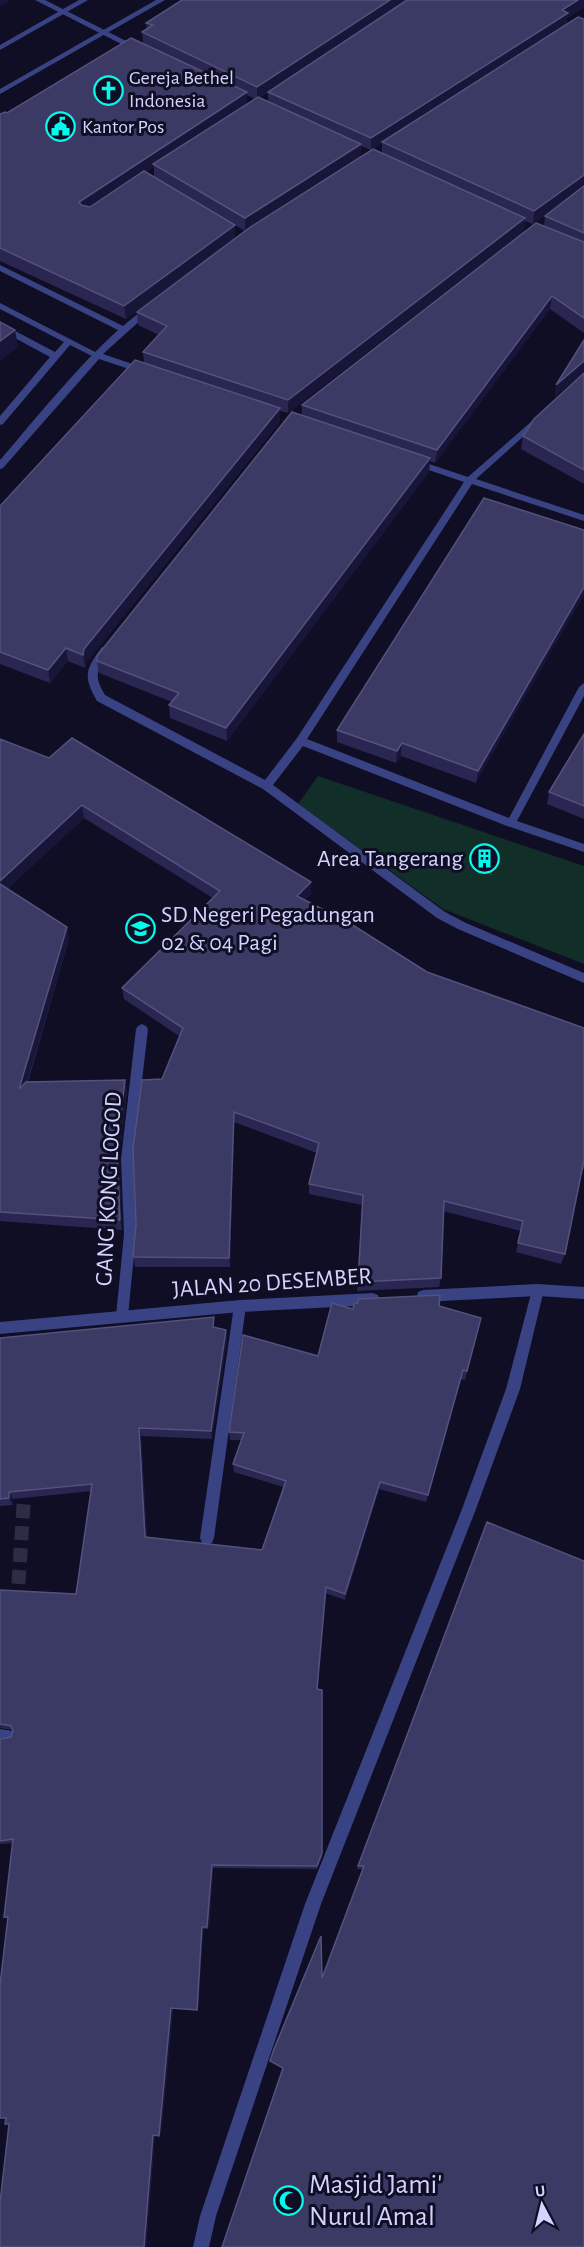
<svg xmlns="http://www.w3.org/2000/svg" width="584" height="2247" viewBox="0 0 584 2247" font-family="'Alegreya Sans',sans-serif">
  <rect width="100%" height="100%" fill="#0f0e24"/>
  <polygon fill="#112e29" points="318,776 584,866 584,964 443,909 298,804"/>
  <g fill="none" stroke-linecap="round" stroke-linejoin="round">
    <polyline stroke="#2c2c45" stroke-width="14" stroke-dasharray="14 8" stroke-linecap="butt" points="17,1606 25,1482"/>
    <polygon fill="#394283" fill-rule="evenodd" points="0,303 101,355 100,357 94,357 70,345 3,424 0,425 0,416 50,357 0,330 0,323 55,352 64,342 0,309"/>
    <g fill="#394283" fill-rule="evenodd">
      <polygon points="35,0 45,0 142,49 135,51"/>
      <path d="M0 265 123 326 146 307 153 309 103 354 147 369V373H141L99 359 3 468 0 469V460C38 416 75 369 118 330L0 271Z"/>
      <path d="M541 413 545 416 544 418 476 479 584 515V521L472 484 307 739 509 818 579 687 584 683V696L517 821 584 844V852L507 826 303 746 273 785 445 912 466 923 584 973V983L458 929 437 918 263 789 97 701C83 676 85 670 102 647H110L111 650C98 669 92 673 105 695L265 780 297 738 464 482 411 464V460H417L468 477Z"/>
      <polygon points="142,1024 146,1026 148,1029 133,1159 136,1234 128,1316 127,1320 122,1322 117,1320 116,1316 124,1234 121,1159 136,1029 138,1026"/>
      <polygon points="538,1284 542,1286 544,1290 520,1389 476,1509 321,1904 216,2216 209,2247 193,2247 200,2216 305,1904 462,1509 506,1389 532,1290 534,1286"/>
      <polygon points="240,1300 245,1302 246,1306 214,1538 212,1543 207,1545 202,1543 200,1538 234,1306 235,1302"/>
      <polygon points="0,1729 13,1731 15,1736 13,1741 0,1743"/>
    </g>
    <g fill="#394283" fill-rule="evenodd">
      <polygon points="79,0 88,0 0,50 0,45"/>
      <polygon points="156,0 165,0 0,94 0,89"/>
      <polygon points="538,1284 584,1287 584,1299 538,1296 423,1302 418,1300 417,1296 418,1292 423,1290"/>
      <polygon points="373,1293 378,1295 379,1299 378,1303 373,1305 240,1312 0,1334 0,1322 240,1300"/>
    </g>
  </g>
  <g fill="#292752" fill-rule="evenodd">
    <path d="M567 19V24L584 19V333L550 309 435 463 430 461 429 472 227 741 170 718 169 705 172 702 99 673 97 661 302 416V405L544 226 545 216 566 200 533 224 525 221 524 231 288 413 280 411V422L86 663 85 668 68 661 50 683 0 664V506L144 362 143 352 159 335 138 325 137 312 245 231 235 225V238L126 319 0 261V114L7 113 143 43 142 32 147 29 146 23ZM268 92V101L259 98ZM247 95 255 99 247 104ZM382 143V153L373 149ZM361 146 371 150 360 157ZM154 167V177L146 172Z"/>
    <polygon points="584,373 584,484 521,449 523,436"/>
    <polygon points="584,530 476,783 401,756 396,763 337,742 337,730"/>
    <polygon points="584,734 584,819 547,804 549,792"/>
    <polygon points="0,739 311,882 311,894 304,900 427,972 584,1028 584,1169 582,1169 565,1254 561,1264 516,1252 521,1231 443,1211 441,1278 439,1287 357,1291 362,1205 309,1194 309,1184 317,1153 234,1122 230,1267 135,1267 133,1257 162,1079 179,1036 124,999 122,988 213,898 84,818 7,889 69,939 28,1082 125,1080 127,1091 119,1159 122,1230 0,1221"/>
    <polygon points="358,1299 439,1306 481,1318 465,1380 461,1379 426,1502 379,1489 345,1600 325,1593 317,1689 322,1856 317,1869 213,1868 209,1929 203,1929 198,2010 173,2009 161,2134 159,2136 155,2135 146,2247 0,2247 9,2124 6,2118 8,1919 4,1917 13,1843 0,1844 0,1739 11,1737 13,1731 13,1730 0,1728 0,1588 0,1590 76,1594 91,1491 13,1499 13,1505 0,1506 0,1338 215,1327 226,1330 227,1339 212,1439 141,1436 147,1537 262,1550 283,1487 234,1472 233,1464 241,1440 230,1440 229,1432 318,1356 358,1303"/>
    <polygon points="584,1561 322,1978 363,1869 357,1869 358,1866"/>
  </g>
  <g fill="#171538">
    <polygon points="0,0 11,0 0,6"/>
    <polygon points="390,0 409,0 257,99 257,87"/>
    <polygon points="578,0 584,0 584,8 567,19 566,26 371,150 371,138"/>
    <polygon points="247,92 247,105 153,164 154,167 81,215 79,202"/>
    <polygon points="361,144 360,157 245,231 245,218"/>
    <polygon points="584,175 584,187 533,224 534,211"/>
    <polygon points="525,218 524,231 288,413 288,400"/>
    <polygon points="235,225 235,238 126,319 124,306"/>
    <polygon points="552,296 550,309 435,463 437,450"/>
    <polygon points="15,330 18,347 0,361 0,341"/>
    <polygon points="584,361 584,372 554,398 556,385"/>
    <polygon points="280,408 280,422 86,663 85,668 83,655 84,649"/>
    <polygon points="430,458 429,472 227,741 226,728"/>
    <polygon points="584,587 584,595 476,783 478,771"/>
    <polygon points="66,648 68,661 50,683 48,670"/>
    <polygon points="402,743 401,756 396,763 397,751"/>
    <polygon points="82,805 84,818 1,895 0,881"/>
    <polygon points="311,882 311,894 297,908 297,896"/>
    <polygon points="67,927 69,939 22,1099 19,1089"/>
    <polygon points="125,1080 127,1091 119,1159 122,1230 120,1220 117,1149"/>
    <polygon points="234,1112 234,1122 230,1267 229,1258"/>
    <polygon points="226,1330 227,1339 212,1439 211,1431"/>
    <polygon points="139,1428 141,1436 147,1544 145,1537"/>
    <polygon points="380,1482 379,1489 345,1600 345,1594"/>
    <polygon points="9,1492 13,1499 13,1505 9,1498"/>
    <polygon points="212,1865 213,1868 209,1929 207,1927"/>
    <polygon points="202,1927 203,1929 198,2010 197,2010"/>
    <polygon points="171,2008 173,2009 161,2134 159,2136"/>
    <polygon points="155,2134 146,2247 144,2247 153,2135"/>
  </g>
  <g fill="#3b3a65" stroke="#53527d" stroke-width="1.5">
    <polygon points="182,0 390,0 257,87 142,32 153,25 146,23"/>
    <polygon points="407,0 578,0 562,10 568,13 371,138 268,92"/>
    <polygon points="578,17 584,19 584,175 534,211 382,142"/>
    <polygon points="131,38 247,92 79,202 81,205 90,207 144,171 235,225 124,306 0,248 0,114 5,112 7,113"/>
    <polygon points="258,97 361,144 245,218 153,164"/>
    <polygon points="373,149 525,218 288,400 143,352 167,326 137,312 249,228"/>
    <polygon points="584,186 584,233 545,216"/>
    <polygon points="536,223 584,242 584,318 552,296 437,450 302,405"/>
    <polygon points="0,322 15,330 0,341"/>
    <polygon points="584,340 584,361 556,385"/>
    <polygon points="135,360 280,408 84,649 83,655 66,648 48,670 0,652 0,506"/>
    <polygon points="584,373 584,470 523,436 534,419"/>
    <polygon points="292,412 430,458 226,728 169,705 179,693 97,661 97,656"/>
    <polygon points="484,498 584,530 584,587 478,771 402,743 397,751 337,730"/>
    <polygon points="584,734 584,806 549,792"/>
    <polygon points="72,738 311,882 297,896 351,924 427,972 584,1028 584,1160 565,1254 518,1243 523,1221 444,1201 441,1278 358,1282 363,1195 309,1184 319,1143 234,1112 229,1258 133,1257 136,1224 133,1149 142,1080 162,1079 183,1028 122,988 220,891 82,805 0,881 0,739 49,758"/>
    <polygon points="0,884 67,927 19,1089 26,1082 125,1080 117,1149 120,1220 0,1212"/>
    <polygon points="440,1295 439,1306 481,1318 467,1371 463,1370 428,1495 380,1482 345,1594 326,1587 317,1689 322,1690 322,1853 317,1866 212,1865 207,1927 202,1927 197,2010 171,2008 159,2136 153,2135 144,2247 0,2247 0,2203 9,2124 5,2124 6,2118 0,2118 0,1985 8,1917 4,1917 13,1839 0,1841 0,1739 11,1737 13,1731 11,1726 0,1724 0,1590 76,1594 92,1484 9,1492 9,1498 0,1499 0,1338 214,1317 213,1327 226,1330 211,1431 139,1428 145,1537 262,1550 286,1481 233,1464 244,1433 229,1432 243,1335 318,1356 332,1303 353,1309 354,1304 358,1303 358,1299"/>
    <polygon points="487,1522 584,1561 584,2247 222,2247 283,2068 270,2061 274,2049 321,1936 322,1978 364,1866 358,1866"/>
  </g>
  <defs>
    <symbol id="church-ring" viewBox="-11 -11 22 22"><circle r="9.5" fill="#0f0e24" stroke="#00fced" stroke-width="1.5"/><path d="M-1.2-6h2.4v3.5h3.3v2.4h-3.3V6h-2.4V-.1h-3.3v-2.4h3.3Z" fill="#00fced"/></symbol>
    <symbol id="civic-ring" viewBox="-11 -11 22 22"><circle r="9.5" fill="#0f0e24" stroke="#00fced" stroke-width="1.5"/><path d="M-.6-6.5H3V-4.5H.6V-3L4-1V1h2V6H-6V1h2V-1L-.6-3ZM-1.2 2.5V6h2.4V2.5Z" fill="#00fced"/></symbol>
    <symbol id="building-ring" viewBox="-11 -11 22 22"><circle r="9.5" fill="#0f0e24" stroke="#00fced" stroke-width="1.5"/><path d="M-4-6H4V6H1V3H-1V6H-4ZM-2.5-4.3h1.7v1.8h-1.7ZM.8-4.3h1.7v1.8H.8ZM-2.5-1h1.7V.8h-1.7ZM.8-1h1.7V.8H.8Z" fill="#00fced"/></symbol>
    <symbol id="school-ring" viewBox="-11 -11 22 22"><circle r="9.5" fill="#0f0e24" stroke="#00fced" stroke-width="1.5"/><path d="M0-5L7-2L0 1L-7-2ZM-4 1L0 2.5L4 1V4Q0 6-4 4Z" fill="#00fced"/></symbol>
    <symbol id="mosque-ring" viewBox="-11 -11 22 22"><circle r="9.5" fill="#0f0e24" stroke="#00fced" stroke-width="1.5"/><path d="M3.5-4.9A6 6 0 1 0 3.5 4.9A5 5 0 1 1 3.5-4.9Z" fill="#00fced"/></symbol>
  </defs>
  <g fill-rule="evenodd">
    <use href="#church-ring" x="92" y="74" width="33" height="33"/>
    <use href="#civic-ring" x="44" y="110" width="33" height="33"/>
    <use href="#building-ring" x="468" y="842" width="33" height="33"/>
    <use href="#school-ring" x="124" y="912" width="33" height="33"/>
    <use href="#mosque-ring" x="272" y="2184" width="33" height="33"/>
  </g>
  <g text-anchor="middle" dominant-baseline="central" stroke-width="6" stroke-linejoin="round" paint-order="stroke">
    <g font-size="20" fill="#d2d4ff" stroke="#0f0e24" text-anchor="start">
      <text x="129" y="78">Gereja Bethel<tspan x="129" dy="23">Indonesia</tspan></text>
      <text x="82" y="127">Kantor Pos</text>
    </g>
    <g font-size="24" fill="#d2d4ff" stroke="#0f0e24" text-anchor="end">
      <text x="463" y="859">Area Tangerang</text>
      <text x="161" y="915" text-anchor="start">SD Negeri Pegadungan<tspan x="161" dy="28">02 &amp; 04 Pagi</tspan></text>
    </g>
    <g font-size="24" fill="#d2d4ff" stroke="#0f0e24">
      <text transform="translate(109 1189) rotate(-87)">GANG KONG LOGOD</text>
      <text transform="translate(272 1283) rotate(-4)">JALAN 20 DESEMBER</text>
    </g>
    <g font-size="28" fill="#d2d4ff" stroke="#0f0e24" text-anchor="start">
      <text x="309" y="2185">Masjid Jami'<tspan x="309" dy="32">Nurul Amal</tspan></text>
    </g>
  </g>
  <g transform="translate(542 2205) rotate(353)" stroke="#0f0e24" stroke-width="4.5" paint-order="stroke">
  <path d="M0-4.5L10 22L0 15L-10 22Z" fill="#d2d4ff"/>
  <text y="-9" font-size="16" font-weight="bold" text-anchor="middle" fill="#d2d4ff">U</text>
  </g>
</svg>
